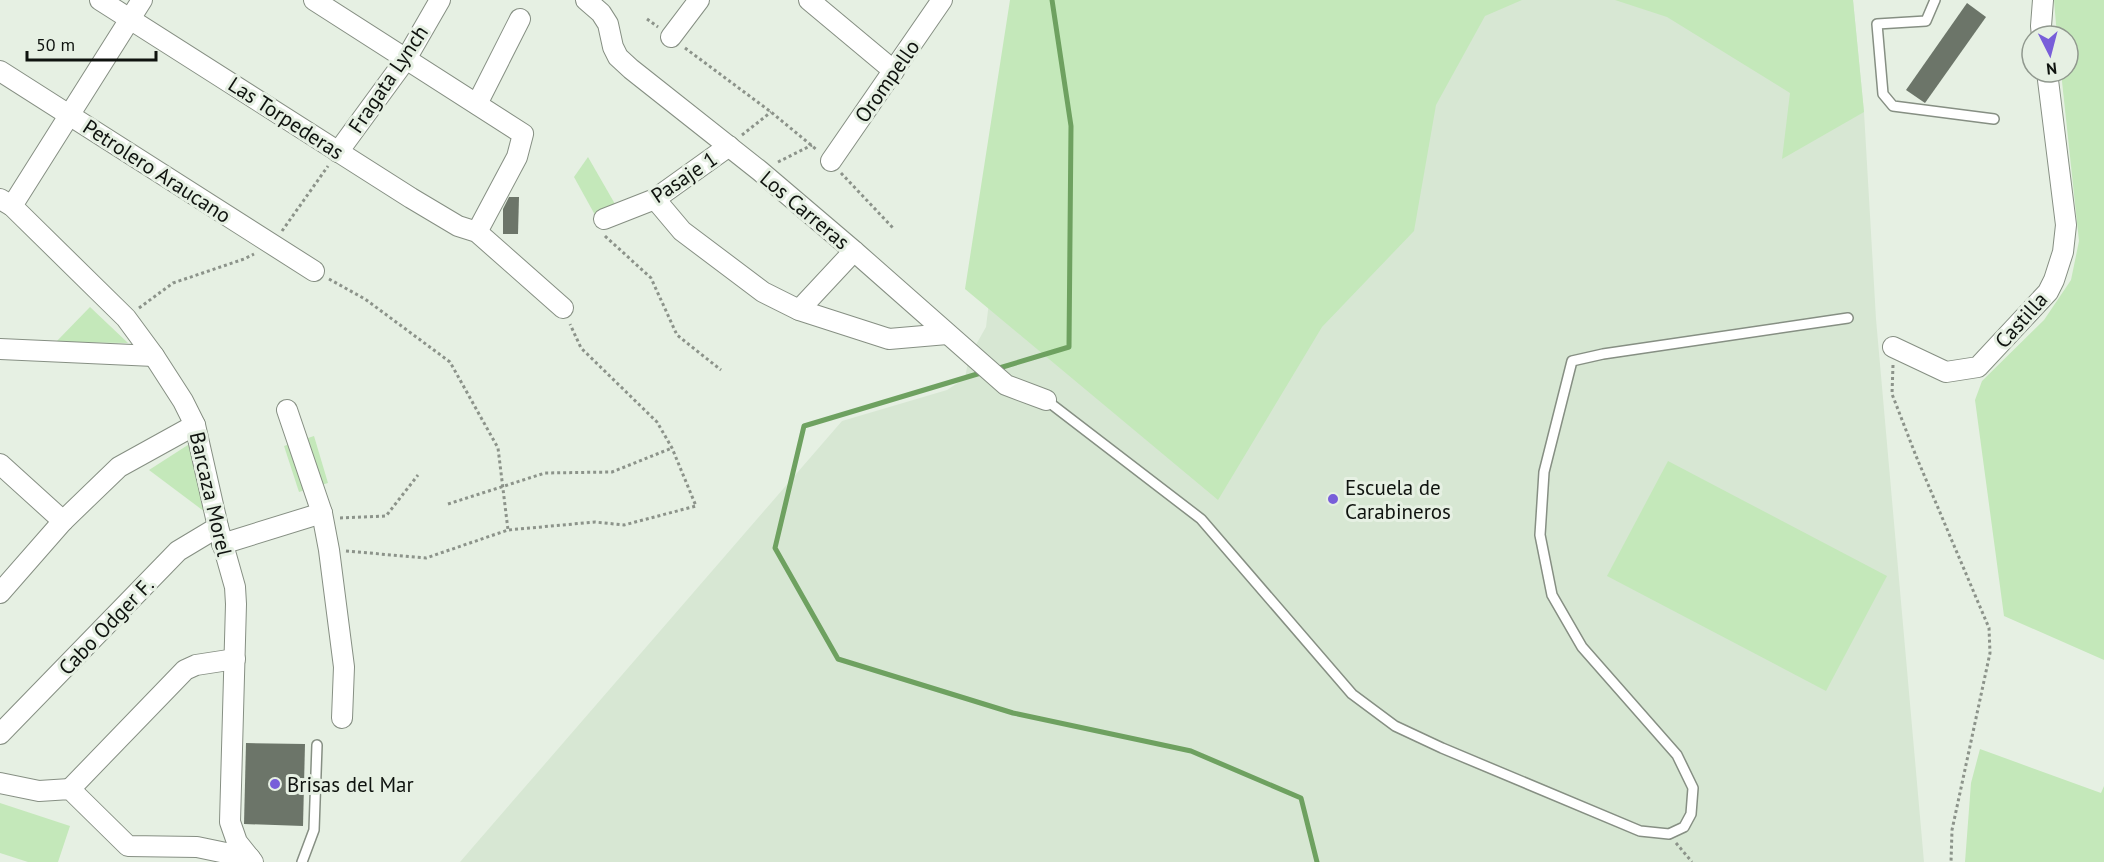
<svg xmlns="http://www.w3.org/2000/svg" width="2104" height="862" viewBox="0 0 2104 862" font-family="'PT Sans',sans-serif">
  <rect width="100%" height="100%" fill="#e6f0e3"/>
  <polygon fill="#d7e7d3" points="1025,0 1853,0 1864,112 1876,319 1924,862 460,862 842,421 947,390 965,378 969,357 986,327"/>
  <g fill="#c4e8ba">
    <polygon points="1010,0 1522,0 1485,16 1436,105 1414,231 1322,327 1218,500 965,289"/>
    <polygon points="1615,0 1853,0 1864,112 1782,159 1790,93 1667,17"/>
    <polygon points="2054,0 2104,0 2104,660 2004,616 1975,400 1982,381 2044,320 2071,280 2079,241 2061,72 2068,72 2068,36 2057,36"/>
    <polygon points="588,157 615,204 595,215 574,177"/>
    <polygon points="90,307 128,343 56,342"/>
    <polygon points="314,436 328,483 299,492 284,446"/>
    <polygon points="191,443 205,512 149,470"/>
    <polygon points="1668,461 1887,576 1826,691 1607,576"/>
    <polygon points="1980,749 2101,793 2104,786 2104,862 1965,862 1971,783"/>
    <polygon points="0,803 70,826 58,862 28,862 0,853"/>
  </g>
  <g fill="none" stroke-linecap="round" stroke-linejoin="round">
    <g stroke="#6ea160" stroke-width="5">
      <polyline points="996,369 1069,347 1071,126 1052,0"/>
      <polyline points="984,372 804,426 775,548 838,659 1013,713 1191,751 1301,798 1317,862"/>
    </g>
  </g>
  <g fill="#6c7569">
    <polygon points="1967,3 1986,17 1925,103 1906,90"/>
    <polygon points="509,197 519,197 518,234 503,234 503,209"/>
    <polygon points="246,743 305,744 303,826 244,824"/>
  </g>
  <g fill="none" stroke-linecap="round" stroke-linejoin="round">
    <defs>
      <g id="service">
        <polyline points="1935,0 1926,21 1877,24 1883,94 1893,106 1994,119"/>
        <polyline points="1046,400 1201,519 1352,694 1395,726 1442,748 1640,831 1669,834 1684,827 1691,814 1693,788 1677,755 1582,647 1552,595 1540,535 1544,472 1572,361 1603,354 1848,318"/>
        <polyline points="302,862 314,830 317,745"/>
      </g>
      <g id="minor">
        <polyline points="100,0 411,198 458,226 477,232 563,308"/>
        <polyline points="314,0 523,134 517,157 477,232"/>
        <polyline points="586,0 601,13 608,24 613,47 618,57 631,69 760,171 854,251 1006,385 1046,400"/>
        <polyline points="809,0 894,71"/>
        <polyline points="2042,36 2041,26 2043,0"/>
        <polyline points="671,37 699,0"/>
        <polyline points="0,71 314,271"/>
        <polyline points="477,104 520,19"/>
        <polyline points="338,152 406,59 440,0"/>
        <polyline points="831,161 942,0"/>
        <polyline points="0,199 12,206 126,318 154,356 183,401 195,425 218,527 235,587 236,604 230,822 237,842 253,862"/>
        <polyline points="655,199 682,231 763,292 799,310 889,339 947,334"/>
        <polyline points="12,206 142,0"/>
        <polyline points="604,219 655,199 729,146"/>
        <polyline points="799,310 854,251"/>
        <polyline points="1893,347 1946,372 1978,367 2048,292 2054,280 2063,252 2066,225 2047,72"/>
        <polyline points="0,349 154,356"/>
        <polyline points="287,410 322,513 329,550 344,667 342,718"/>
        <polyline points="0,464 63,521"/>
        <polyline points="222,544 322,513"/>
        <polyline points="0,593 63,521 119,467 195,425"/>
        <polyline points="0,734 178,551 218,527"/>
        <polyline points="0,783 39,791 70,789 128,846 197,847 250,858"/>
        <polyline points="70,789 185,670 196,665 235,659"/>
      </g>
    </defs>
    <use href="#service" stroke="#868f83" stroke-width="12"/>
    <use href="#minor" stroke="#868f83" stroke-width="22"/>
    <g stroke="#8c938a" stroke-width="3" stroke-dasharray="3 3" stroke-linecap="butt">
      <polyline points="647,19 658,27"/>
      <polyline points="685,48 771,112 817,150"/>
      <polyline points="742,135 771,112"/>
      <polyline points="778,162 812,145"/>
      <polyline points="841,173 893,228"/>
      <polyline points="282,231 328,166"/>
      <polyline points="605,236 651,278 677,335 721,370"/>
      <polyline points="329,279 365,299 450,362 498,448 508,530"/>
      <polyline points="139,308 173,283 244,259 254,254"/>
      <polyline points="1893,365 1892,394 1916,456 1989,628 1990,653 1952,830 1951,862"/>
      <polyline points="448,504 545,473 612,472 672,448"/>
      <polyline points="340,518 386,516 418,475"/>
      <polyline points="346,551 426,558 508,530 595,522 624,525 696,506 672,448 657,422 581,348 570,324"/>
      <polyline points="1676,843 1692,862"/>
    </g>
    <use href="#service" stroke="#fff" stroke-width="9"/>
    <use href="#minor" stroke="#fff" stroke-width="20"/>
  </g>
  <g fill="#785ed9" stroke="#e6f0e3" stroke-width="2">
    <circle cx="1333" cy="499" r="6"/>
    <circle cx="275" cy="784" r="6"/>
  </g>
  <g text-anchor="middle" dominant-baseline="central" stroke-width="6" stroke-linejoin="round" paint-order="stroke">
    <g font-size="21" fill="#0f130f" stroke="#e6f0e3">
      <text transform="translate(388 79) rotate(-56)">Fragata Lynch</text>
      <text transform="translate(887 81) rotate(-55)">Orompello</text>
      <text transform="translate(286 118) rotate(33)">Las Torpederas</text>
      <text transform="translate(157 171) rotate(33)">Petrolero Araucano</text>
      <text transform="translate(684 177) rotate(-34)">Pasaje 1</text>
      <text transform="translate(805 210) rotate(40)">Los Carreras</text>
      <text transform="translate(2021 320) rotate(-48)">Castilla</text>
      <text transform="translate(211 494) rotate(77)">Barcaza Morel</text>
      <text transform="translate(106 626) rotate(-46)">Cabo Odger F.</text>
    </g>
    <g font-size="21" fill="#0f130f" stroke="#e6f0e3" text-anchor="start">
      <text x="1345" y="487">Escuela de<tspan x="1345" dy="24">Carabineros</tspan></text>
      <text x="287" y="784">Brisas del Mar</text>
    </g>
  </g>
  <g transform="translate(2050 54) rotate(174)"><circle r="28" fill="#e6f0e3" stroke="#90988e" stroke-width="1.5"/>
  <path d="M0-4.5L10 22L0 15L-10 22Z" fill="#785ed9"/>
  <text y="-9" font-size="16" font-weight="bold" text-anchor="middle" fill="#0f130f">N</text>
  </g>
  <path d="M27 51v9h129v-9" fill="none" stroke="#0f130f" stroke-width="3"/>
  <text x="36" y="51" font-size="18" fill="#0f130f" stroke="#e6f0e3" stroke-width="4.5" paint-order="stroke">50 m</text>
</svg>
